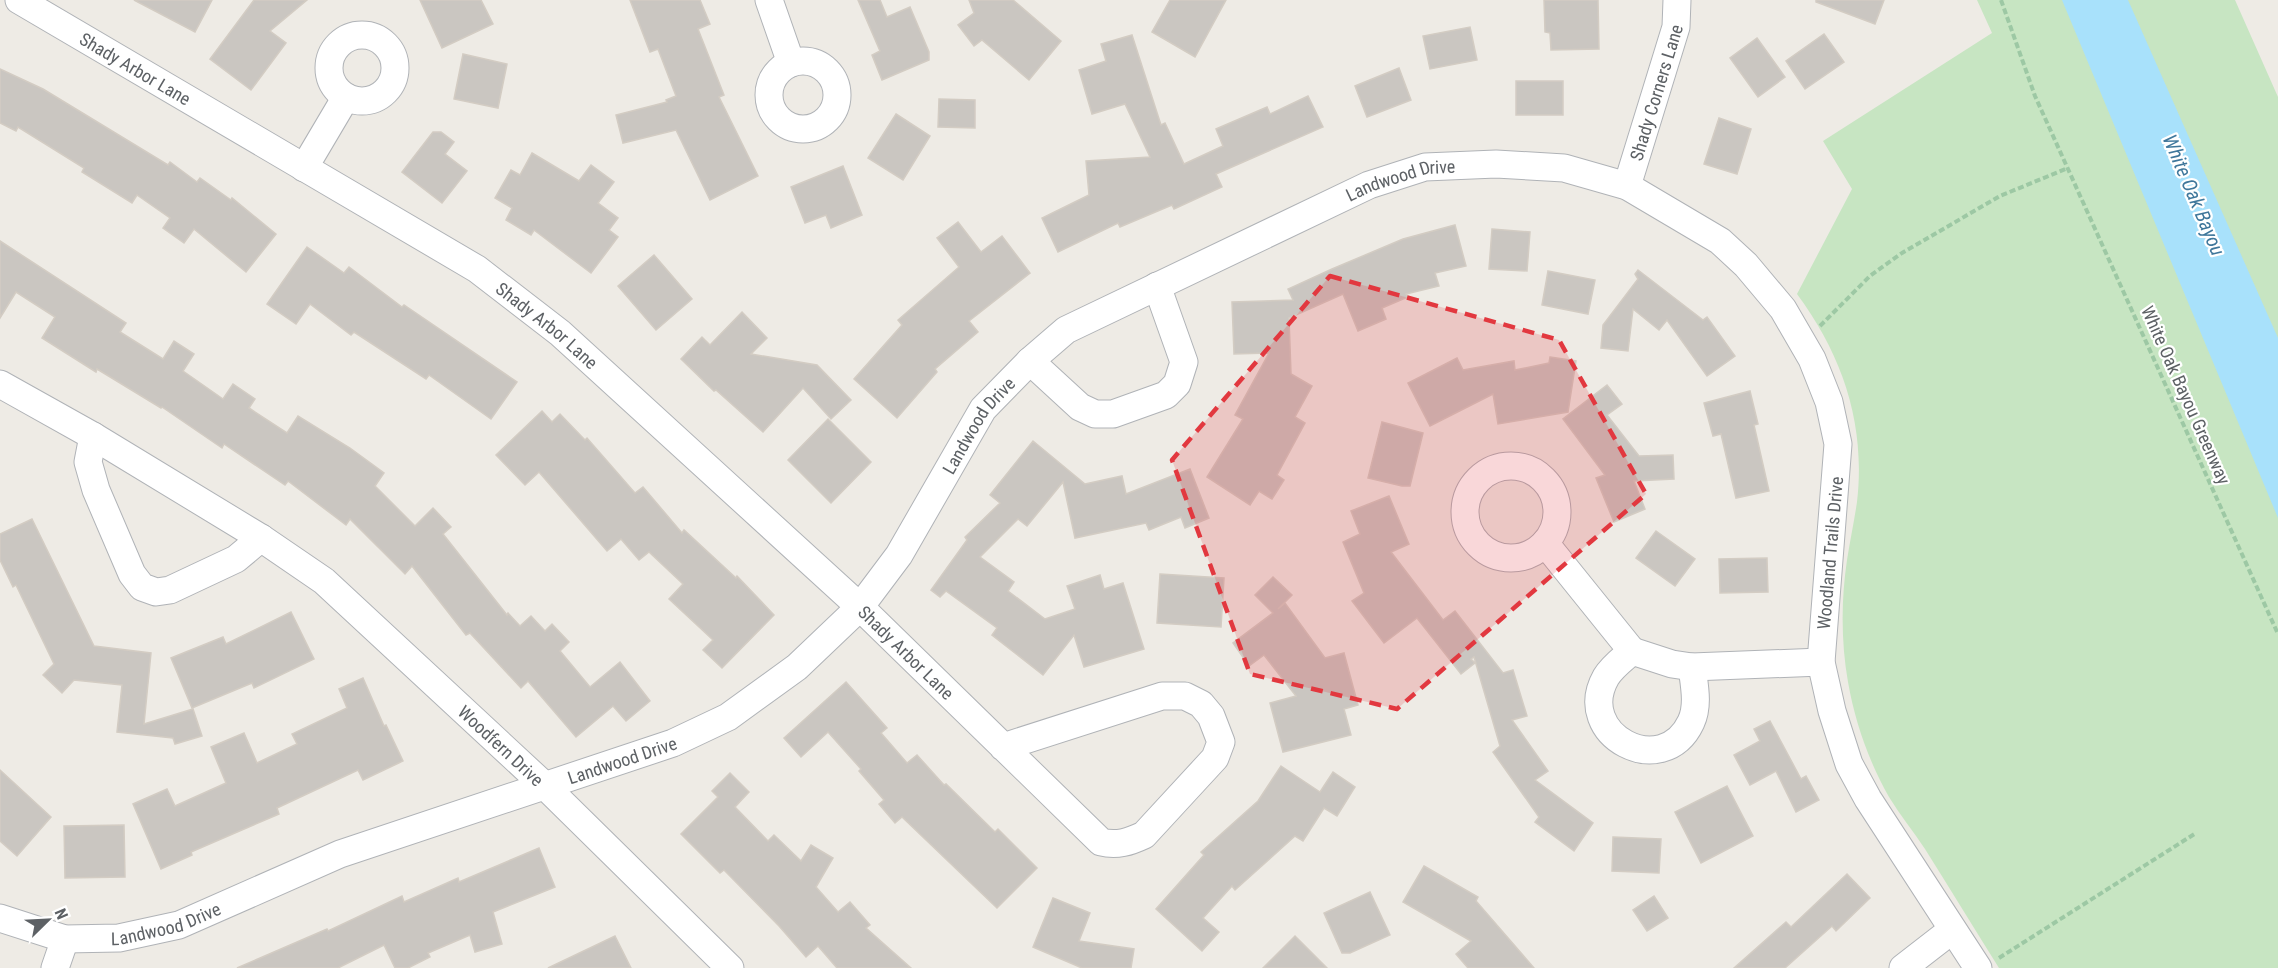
<svg xmlns="http://www.w3.org/2000/svg" width="2278" height="968" viewBox="0 0 2278 968" font-family="'Roboto Condensed',sans-serif">
  <rect width="100%" height="100%" fill="#eeebe5"/>
  <path fill="#c7e5c2" d="M1977 0H2235L2278 97V968H1999C1974 928 1950 889 1925 849 1913 831 1900 815 1889 797 1869 762 1855 722 1848 682 1841 642 1841 600 1847 560 1850 541 1854 522 1857 502 1866 425 1843 356 1797 294L1852 189 1823 141 1992 33Z"/>
  <polygon fill="#a8e1fb" points="2062,0 2128,0 2278,338 2278,518"/>
  <g fill="#cac6c1" stroke="#d3ccc3" stroke-width="1.5">
    <polygon points="134,0 212,0 195,32"/>
    <polygon points="254,0 307,0 270,31 286,43 251,90 210,59"/>
    <polygon points="420,0 481,0 493,24 442,48"/>
    <polygon points="630,0 700,0 710,24 698,29 724,95 719,97 758,176 710,200 676,130 623,143 616,115 667,102 666,100 676,96 658,49 650,52"/>
    <polygon points="858,0 880,0 887,17 910,7 929,52 929,60 882,80 872,55 880,51"/>
    <polygon points="969,0 1013,0 1061,41 1029,80 982,40 974,46 958,25 974,13"/>
    <polygon points="1170,0 1226,0 1195,57 1152,32"/>
    <polygon points="1544,0 1598,0 1599,49 1551,50 1550,33 1545,32"/>
    <polygon points="1816,0 1884,0 1875,24 1816,2"/>
    <polygon points="1470,27 1477,60 1430,69 1423,36"/>
    <polygon points="1824,34 1844,62 1805,89 1786,61"/>
    <polygon points="1132,35 1161,125 1165,123 1184,164 1223,146 1216,129 1267,107 1270,114 1308,96 1323,127 1216,174 1222,187 1174,209 1172,205 1120,227 1118,223 1058,252 1042,218 1089,195 1086,161 1150,157 1125,104 1092,114 1079,70 1106,61 1101,44"/>
    <polygon points="1757,38 1785,77 1758,97 1730,58"/>
    <polygon points="463,54 507,64 498,108 454,99"/>
    <polygon points="1399,68 1411,100 1367,117 1355,86"/>
    <polygon points="0,69 43,89 168,165 170,162 197,182 200,178 231,200 232,198 276,234 246,272 194,229 184,243 163,228 170,218 137,195 132,203 82,172 84,168 18,127 16,131 0,123"/>
    <rect x="1516" y="81" width="47" height="34"/>
    <polygon points="939,99 975,100 975,128 938,127"/>
    <polygon points="896,114 930,136 903,180 868,158"/>
    <polygon points="1719,118 1751,129 1737,174 1704,164"/>
    <polygon points="433,132 441,132 454,142 445,154 467,171 442,203 402,172"/>
    <polygon points="532,153 579,181 591,165 614,182 598,203 618,218 609,230 618,237 591,273 534,230 531,235 506,220 512,208 495,198 511,170 520,175"/>
    <polygon points="843,166 862,215 831,228 826,215 805,223 791,187"/>
    <polygon points="958,222 981,252 1002,236 1030,273 969,321 978,332 935,369 937,372 897,418 854,379 902,325 898,320 959,267 937,238"/>
    <polygon points="1455,225 1466,266 1435,273 1439,286 1406,294 1408,297 1382,308 1386,319 1358,331 1343,294 1289,318 1291,374 1312,386 1295,417 1305,423 1277,475 1284,480 1272,499 1259,491 1250,505 1207,477 1243,419 1235,415 1269,353 1234,354 1232,302 1293,300 1288,289 1332,269 1403,239"/>
    <polygon points="1492,229 1530,232 1527,271 1489,269"/>
    <polygon points="0,241 126,323 120,332 163,359 174,341 194,354 183,371 223,399 233,384 255,399 249,408 287,433 298,416 350,448 384,473 375,486 415,526 433,508 451,527 443,534 507,615 508,613 520,626 531,616 545,631 552,624 569,642 560,651 590,687 620,662 650,701 626,721 613,706 576,737 528,681 521,688 470,633 466,635 412,566 405,574 350,519 346,525 288,481 285,485 224,444 222,448 162,407 161,408 97,369 96,372 42,338 55,317 16,292 0,318"/>
    <polygon points="307,247 344,273 349,267 402,307 404,305 517,382 491,419 429,375 426,379 354,332 351,335 310,304 296,324 267,304"/>
    <polygon points="654,255 692,299 656,330 618,286"/>
    <polygon points="1638,270 1703,320 1707,317 1735,356 1707,376 1667,320 1659,330 1633,309 1628,351 1601,348 1603,325 1638,279 1635,274"/>
    <polygon points="1548,271 1595,280 1588,314 1542,305"/>
    <polygon points="742,312 767,338 751,354 817,365 851,400 831,419 803,388 763,432 716,390 714,391 681,359 702,337 710,345"/>
    <polygon points="1550,357 1576,361 1568,412 1498,424 1493,394 1430,426 1408,383 1457,358 1463,370 1514,361 1515,370 1549,363"/>
    <polygon points="1607,385 1622,404 1607,415 1639,456 1673,455 1674,479 1634,481 1645,509 1614,522 1596,478 1605,475 1563,419"/>
    <polygon points="1750,391 1758,424 1754,425 1769,491 1736,498 1721,434 1713,436 1704,403"/>
    <polygon points="542,411 552,422 560,414 585,440 587,438 635,493 643,487 682,533 684,530 736,578 737,576 774,615 722,668 703,650 713,640 669,599 683,584 649,552 639,560 621,539 607,551 539,472 525,485 496,455"/>
    <polygon points="828,419 871,462 831,503 788,460"/>
    <polygon points="1382,422 1423,433 1410,486 1402,486 1368,478"/>
    <polygon points="1033,441 1085,484 1122,476 1126,494 1190,469 1209,518 1185,528 1181,517 1149,530 1146,523 1075,538 1063,482 1027,526 1018,519 980,557 1014,582 1008,591 1045,619 1075,609 1067,586 1100,575 1104,589 1123,583 1144,649 1084,667 1074,635 1043,675 992,635 997,628 946,591 940,597 931,590 967,540 965,537 1000,503 990,495"/>
    <polygon points="1389,496 1409,544 1391,552 1443,620 1455,611 1503,673 1513,670 1527,716 1512,720 1548,771 1535,780 1593,823 1574,851 1535,822 1539,817 1493,752 1500,746 1474,657 1471,659 1475,663 1461,674 1417,618 1384,643 1352,601 1364,593 1343,542 1360,534 1351,511"/>
    <polygon points="32,519 94,646 151,653 144,724 193,709 202,736 175,744 173,738 117,732 122,685 74,680 62,693 43,675 54,664 16,585 13,587 0,560 0,534"/>
    <polygon points="1656,531 1695,559 1675,586 1636,558"/>
    <polygon points="1767,558 1768,592 1720,593 1719,559"/>
    <polygon points="1160,574 1224,578 1221,627 1157,623"/>
    <polygon points="1273,577 1292,595 1278,609 1285,603 1325,658 1344,653 1358,705 1344,709 1351,735 1283,752 1270,703 1296,696 1264,655 1249,666 1233,643 1273,613 1255,595"/>
    <polygon points="291,612 314,659 254,688 252,683 192,708 171,658 223,637 226,644"/>
    <polygon points="363,678 384,726 386,725 403,761 363,780 358,770 277,808 279,814 191,852 192,855 161,869 133,804 167,789 175,806 226,783 211,747 244,733 257,763 297,744 292,734 347,708 339,689"/>
    <polygon points="846,682 887,728 881,733 907,763 917,755 944,785 946,784 995,832 998,829 1037,868 997,908 902,817 895,823 879,804 884,800 859,771 861,769 828,732 801,757 784,738"/>
    <polygon points="1770,721 1801,779 1806,776 1819,800 1796,812 1776,771 1750,785 1734,755 1760,741 1754,729"/>
    <polygon points="1281,766 1320,792 1333,772 1355,787 1337,816 1324,808 1303,841 1295,836 1235,890 1232,886 1203,918 1219,932 1202,951 1156,909 1204,855 1201,852 1258,801"/>
    <polygon points="0,770 51,817 17,856 0,841"/>
    <polygon points="730,773 749,792 735,807 768,841 774,835 801,861 811,845 833,858 816,887 838,912 850,902 870,925 866,928 911,968 837,968 818,946 806,957 779,926 724,870 720,873 681,834 718,797 712,791"/>
    <polygon points="1727,786 1753,836 1701,863 1675,812"/>
    <polygon points="124,825 125,877 65,878 64,826"/>
    <polygon points="1613,837 1661,839 1659,873 1612,871"/>
    <polygon points="539,848 555,887 493,912 502,944 475,952 470,935 428,953 430,957 408,968 395,968 384,945 338,968 237,968 327,929 328,931 402,896 404,902 458,878 459,882"/>
    <polygon points="1424,866 1478,897 1476,901 1534,968 1468,968 1456,954 1471,941 1403,902"/>
    <polygon points="1847,874 1870,898 1836,931 1832,926 1785,968 1734,968 1786,922 1791,927"/>
    <polygon points="1370,892 1390,935 1350,953 1342,953 1324,913"/>
    <polygon points="1654,896 1668,918 1647,931 1633,910"/>
    <polygon points="1053,898 1090,913 1079,941 1134,949 1131,968 1082,968 1033,947"/>
    <polygon points="615,936 631,968 548,968"/>
    <polygon points="1295,936 1327,968 1263,968"/>
  </g>
  <g fill="none" stroke-linecap="round" stroke-linejoin="round">
    <defs>
      <g id="minor">
        <path id="s1" d="M19 0 477 269 560 333 860 607 1101 842C1117 846 1129 842 1144 835L1215 758 1221 742 1211 716 1201 704 1185 696H1162L1003 747"/>
        <polyline points="769,0 791,63"/>
        <circle cx="362" cy="68" r="33"/>
        <circle cx="803" cy="95" r="34"/>
        <polyline points="304,168 346,97"/>
        <path id="s2" d="M1627 186 1676 27 1677 0"/>
        <polyline points="1030,361 1080,407 1095,414 1113,414 1166,395 1177,384 1184,362 1157,286"/>
        <path id="s3" d="M0 384 93 436 261 538 324 581 545 786 730 968"/>
        <polyline points="93,436 88,462 96,490 132,574 142,587 156,592 170,590 236,559 261,538"/>
        <circle cx="1511" cy="512" r="46"/>
        <polyline points="1545,543 1632,651"/>
        <path d="M1632 651 1672 664 1692 667C1694 684 1699 705 1691 722 1663 782 1573 735 1606 677 1612 667 1623 659 1632 651Z"/>
        <polyline points="1692,667 1821,662"/>
        <path id="s4" d="M0 918 65 939 119 938 179 925 340 854 673 743 728 717 797 667 860 607 899 555 983 409 1030 361 1066 330 1369 185 1425 167 1496 164 1564 168 1627 186 1720 241 1746 265 1783 309 1812 359 1829 402 1838 444 1821 662 1832 711 1849 764 1868 799 1978 968"/>
        <polyline points="55,968 65,939"/>
        <polyline points="1903,968 1952,930"/>
      </g>
    </defs>
    <use href="#minor" stroke="#b0b3b7" stroke-width="29"/>
    <g stroke="#9dc8a4" stroke-width="4" stroke-dasharray="6 3" stroke-linecap="butt">
      <polyline points="2001,0 2035,96 2278,634"/>
      <polyline points="1820,326 1870,276 1902,253 2000,196 2068,168"/>
      <polyline points="1999,958 2196,833"/>
    </g>
    <use href="#minor" stroke="#fff" stroke-width="27"/>
  </g>
  <path fill="#e2383f" fill-opacity="0.2" stroke="#e2383f" stroke-width="4.5" stroke-dasharray="12 8" stroke-linejoin="round" d="M1330 276 1559 340 1646 494 1397 709 1250 674 1172 460Z"/>
  <g text-anchor="middle" dominant-baseline="central" stroke-width="4.5" stroke-linejoin="round" paint-order="stroke">
    <g font-size="18" fill="#5d6165" stroke="#fff">
      <text stroke="none"><textPath href="#s1" startOffset="135">Shady Arbor Lane</textPath></text>
      <text stroke="none"><textPath href="#s2" startOffset="98">Shady Corners Lane</textPath></text>
      <text stroke="none"><textPath href="#s4" startOffset="1660">Landwood Drive</textPath></text>
      <text stroke="none"><textPath href="#s1" startOffset="621">Shady Arbor Lane</textPath></text>
      <text transform="translate(2186 395) rotate(66)">White Oak Bayou Greenway</text>
      <text stroke="none"><textPath href="#s4" startOffset="1161">Landwood Drive</textPath></text>
      <text transform="translate(1830 553) rotate(-85)">Woodland Trails Drive</text>
      <text stroke="none"><textPath href="#s1" startOffset="1107">Shady Arbor Lane</textPath></text>
      <text stroke="none"><textPath href="#s3" startOffset="621">Woodfern Drive</textPath></text>
      <text stroke="none"><textPath href="#s4" startOffset="657">Landwood Drive</textPath></text>
      <text stroke="none"><textPath href="#s4" startOffset="171">Landwood Drive</textPath></text>
    </g>
    <g font-size="20" font-style="italic" fill="#3f779b" stroke="#fff">
      <text transform="translate(2194 195) rotate(67)">White Oak Bayou</text>
    </g>
  </g>
  <g transform="translate(48 920) rotate(66)" stroke="#ffffff" stroke-width="4.5" paint-order="stroke">
  <path d="M0-4.5L10 22L0 15L-10 22Z" fill="#5d6165"/>
  <text y="-9" font-size="16" font-weight="bold" text-anchor="middle" fill="#5d6165">N</text>
  </g>
</svg>
